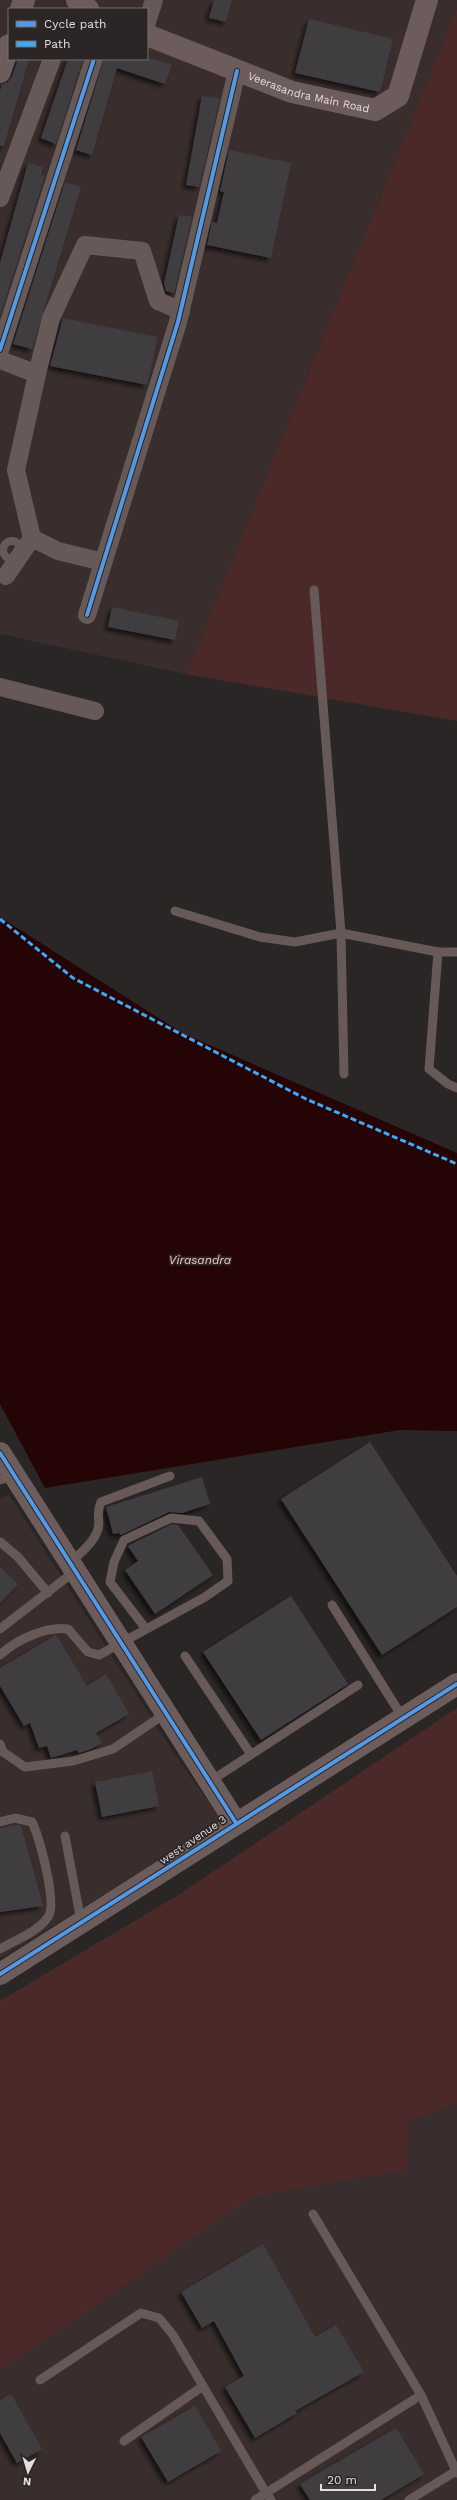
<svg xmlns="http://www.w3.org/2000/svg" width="457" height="2500" viewBox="0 0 457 2500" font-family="'Work Sans',sans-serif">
  <defs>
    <filter id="shadow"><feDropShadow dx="-3.5" dy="3.5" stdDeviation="2" flood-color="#0009"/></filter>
  </defs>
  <rect width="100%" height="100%" fill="#2b2626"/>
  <g fill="#392e2d" fill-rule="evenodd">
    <path d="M0 0H457V8L186 674 0 634ZM9 9H147V59H9Z"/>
    <polygon points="9,1495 173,1752 222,1821 0,1959 0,1499"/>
    <polygon points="457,1708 457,2500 0,2500 0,2001 180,1894"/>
  </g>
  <g fill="#4c2929">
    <polygon points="457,8 457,721 186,674"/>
    <polygon points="457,1708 457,2103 407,2122 408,2169 254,2196 0,2370 0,2001 180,1894"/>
  </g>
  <polygon fill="#250406" points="0,917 182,1033 457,1153 457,1431 400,1430 45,1488 0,1404"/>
  <g fill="#403e3f" filter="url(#shadow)">
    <polygon points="214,0 232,0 226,22 209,18"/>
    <polygon points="309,19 393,39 380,92 295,73"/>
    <polygon points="18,59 29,59 4,146 0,146 0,91 2,84 8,82 12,76"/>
    <polygon points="68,59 83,59 56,144 41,138"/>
    <polygon points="104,59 154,59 172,65 165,84 117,68 92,155 76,150"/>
    <polygon points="202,96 220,99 199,187 186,185"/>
    <polygon points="229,150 291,163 271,258 207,245 212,222 217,223 224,192 220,191"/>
    <polygon points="28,163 43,167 41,175 45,176 0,316 0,263"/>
    <polygon points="65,182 81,187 32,349 13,344"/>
    <polygon points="179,215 192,217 174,293 166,291 164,284"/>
    <polygon points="63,318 158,337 147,385 50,366"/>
    <polygon points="112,607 179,621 175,640 108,627"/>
    <polygon points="370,1442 457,1576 457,1607 382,1655 281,1499"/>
    <polygon points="202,1477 210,1504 182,1513 169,1512 121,1535 119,1533 113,1534 106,1507"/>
    <polygon points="172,1524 178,1525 213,1575 155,1614 125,1570 138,1561 128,1546"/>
    <polygon points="0,1567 18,1584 0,1603"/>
    <polygon points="291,1596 348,1684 261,1740 203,1652"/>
    <polygon points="56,1635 87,1686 106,1674 129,1714 96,1733 102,1743 91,1749 79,1753 77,1750 51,1758 47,1746 39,1748 30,1723 24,1726 0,1686 0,1668"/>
    <polygon points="152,1771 159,1806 102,1817 95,1782"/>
    <polygon points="17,1825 21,1826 43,1906 0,1912 0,1828"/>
    <polygon points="263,2244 315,2337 336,2325 364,2372 295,2411 297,2413 255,2438 225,2387 244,2376 214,2321 202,2328 181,2292"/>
    <polygon points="11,2394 42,2449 17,2463 0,2433 0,2400"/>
    <polygon points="195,2406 221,2451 168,2482 141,2437"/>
    <polygon points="396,2428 424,2474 381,2500 310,2500 300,2484"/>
  </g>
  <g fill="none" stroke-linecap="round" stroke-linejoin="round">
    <g stroke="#665958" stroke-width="9">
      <polyline points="314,590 341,933 344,1074"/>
      <polyline points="175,911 260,937 295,942 341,933 438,952 457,952"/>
      <polyline points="438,952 429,1069 448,1084 457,1088"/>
      <polyline points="0,1480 14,1476"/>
      <polyline points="0,1542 18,1557 48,1593"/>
      <path d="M70 1563C80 1553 94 1543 98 1529 101 1518 95 1516 101 1502L170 1476"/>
      <polyline points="332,1605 403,1718"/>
      <polyline points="0,1629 75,1571"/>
      <path d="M0 1655C16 1640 46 1626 68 1629L88 1652 99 1655 205 1597 228 1581 227 1559 199 1521 171 1518 124 1540 114 1562 110 1582 146 1629"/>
      <polyline points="185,1656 250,1753"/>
      <polyline points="0,1744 3,1752 25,1767 73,1761 113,1749 166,1713"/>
      <polyline points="209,1782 358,1685"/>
      <path d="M0 1822 15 1818 32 1822C39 1837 58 1904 48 1917 38 1932 15 1940 0 1949"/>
      <polyline points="65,1836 81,1921"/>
      <polyline points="40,2380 141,2313 159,2318 173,2335 266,2493 255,2500"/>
      <polyline points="421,2395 457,2473"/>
      <polyline points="124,2441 203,2386"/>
      <polyline points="271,2500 266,2493 421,2395 313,2214"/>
      <polyline points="409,2500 456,2471"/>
    </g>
    <g stroke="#665958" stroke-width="18">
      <polyline points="147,22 154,0"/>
      <polyline points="0,198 52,59"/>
      <polyline points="0,350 94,59"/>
      <polyline points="0,360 37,374 16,470 32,538 58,551 103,562"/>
      <polyline points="37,374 51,318 85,245 142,251 158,301 181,311"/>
      <circle cx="12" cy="550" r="4"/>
      <polyline points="6,576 32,538"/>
      <polyline points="87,615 178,322 237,71"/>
      <polyline points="0,687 95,711"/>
    </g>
    <g stroke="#6c5c5b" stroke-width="22">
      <polyline points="77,0 88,9"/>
      <polyline points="21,9 24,0"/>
      <path id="s1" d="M147 35 292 92 375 110 398 96 427 0"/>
      <polyline points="0,72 9,45"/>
      <polyline points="0,1453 236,1823"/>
      <polyline points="0,1974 457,1684"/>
    </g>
    <polyline stroke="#3fa9f5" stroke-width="3" stroke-dasharray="6 3" stroke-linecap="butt" points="0,919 73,978 306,1099 457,1164"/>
    <defs>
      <g id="cycleway">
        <polyline points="0,350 94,59"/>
        <polyline points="87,615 178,322 237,71"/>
        <polyline points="0,1453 236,1823"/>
        <polyline points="0,1974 457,1684"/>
      </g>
    </defs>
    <use href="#cycleway" stroke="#2c2525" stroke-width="6"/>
    <use href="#cycleway" stroke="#5399e6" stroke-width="4"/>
  </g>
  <g text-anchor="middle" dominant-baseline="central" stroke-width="3.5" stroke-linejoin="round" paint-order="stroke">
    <g font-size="11" fill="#e2dedd" stroke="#2c2525">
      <text stroke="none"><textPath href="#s1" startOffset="172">Veerasandra Main Road</textPath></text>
      <text transform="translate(193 1840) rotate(-34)">west avenue 3</text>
    </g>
    <g font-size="12" font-style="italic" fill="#f5c5c1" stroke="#2c2525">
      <text x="200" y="1260">Virasandra</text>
    </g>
  </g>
  <rect x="8" y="8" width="140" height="52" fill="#2c2525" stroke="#756f6f"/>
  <rect x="16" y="21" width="20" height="6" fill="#5399e6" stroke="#756f6f"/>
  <text x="44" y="28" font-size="12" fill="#e2dedd">Cycle path</text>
  <rect x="16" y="41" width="20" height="6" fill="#3fa9f5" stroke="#756f6f"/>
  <text x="44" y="48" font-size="12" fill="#e2dedd">Path</text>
  <g transform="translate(28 2472) rotate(185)" stroke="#2c2525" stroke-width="3" paint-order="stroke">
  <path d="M0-3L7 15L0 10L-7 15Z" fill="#e2dedd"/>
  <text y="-6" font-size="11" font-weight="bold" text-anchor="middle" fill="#e2dedd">N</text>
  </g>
  <path d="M321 2484v6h54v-6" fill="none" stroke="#e2dedd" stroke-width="2"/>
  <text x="327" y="2484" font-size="12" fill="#e2dedd" stroke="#2c2525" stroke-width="3" paint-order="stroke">20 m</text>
</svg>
